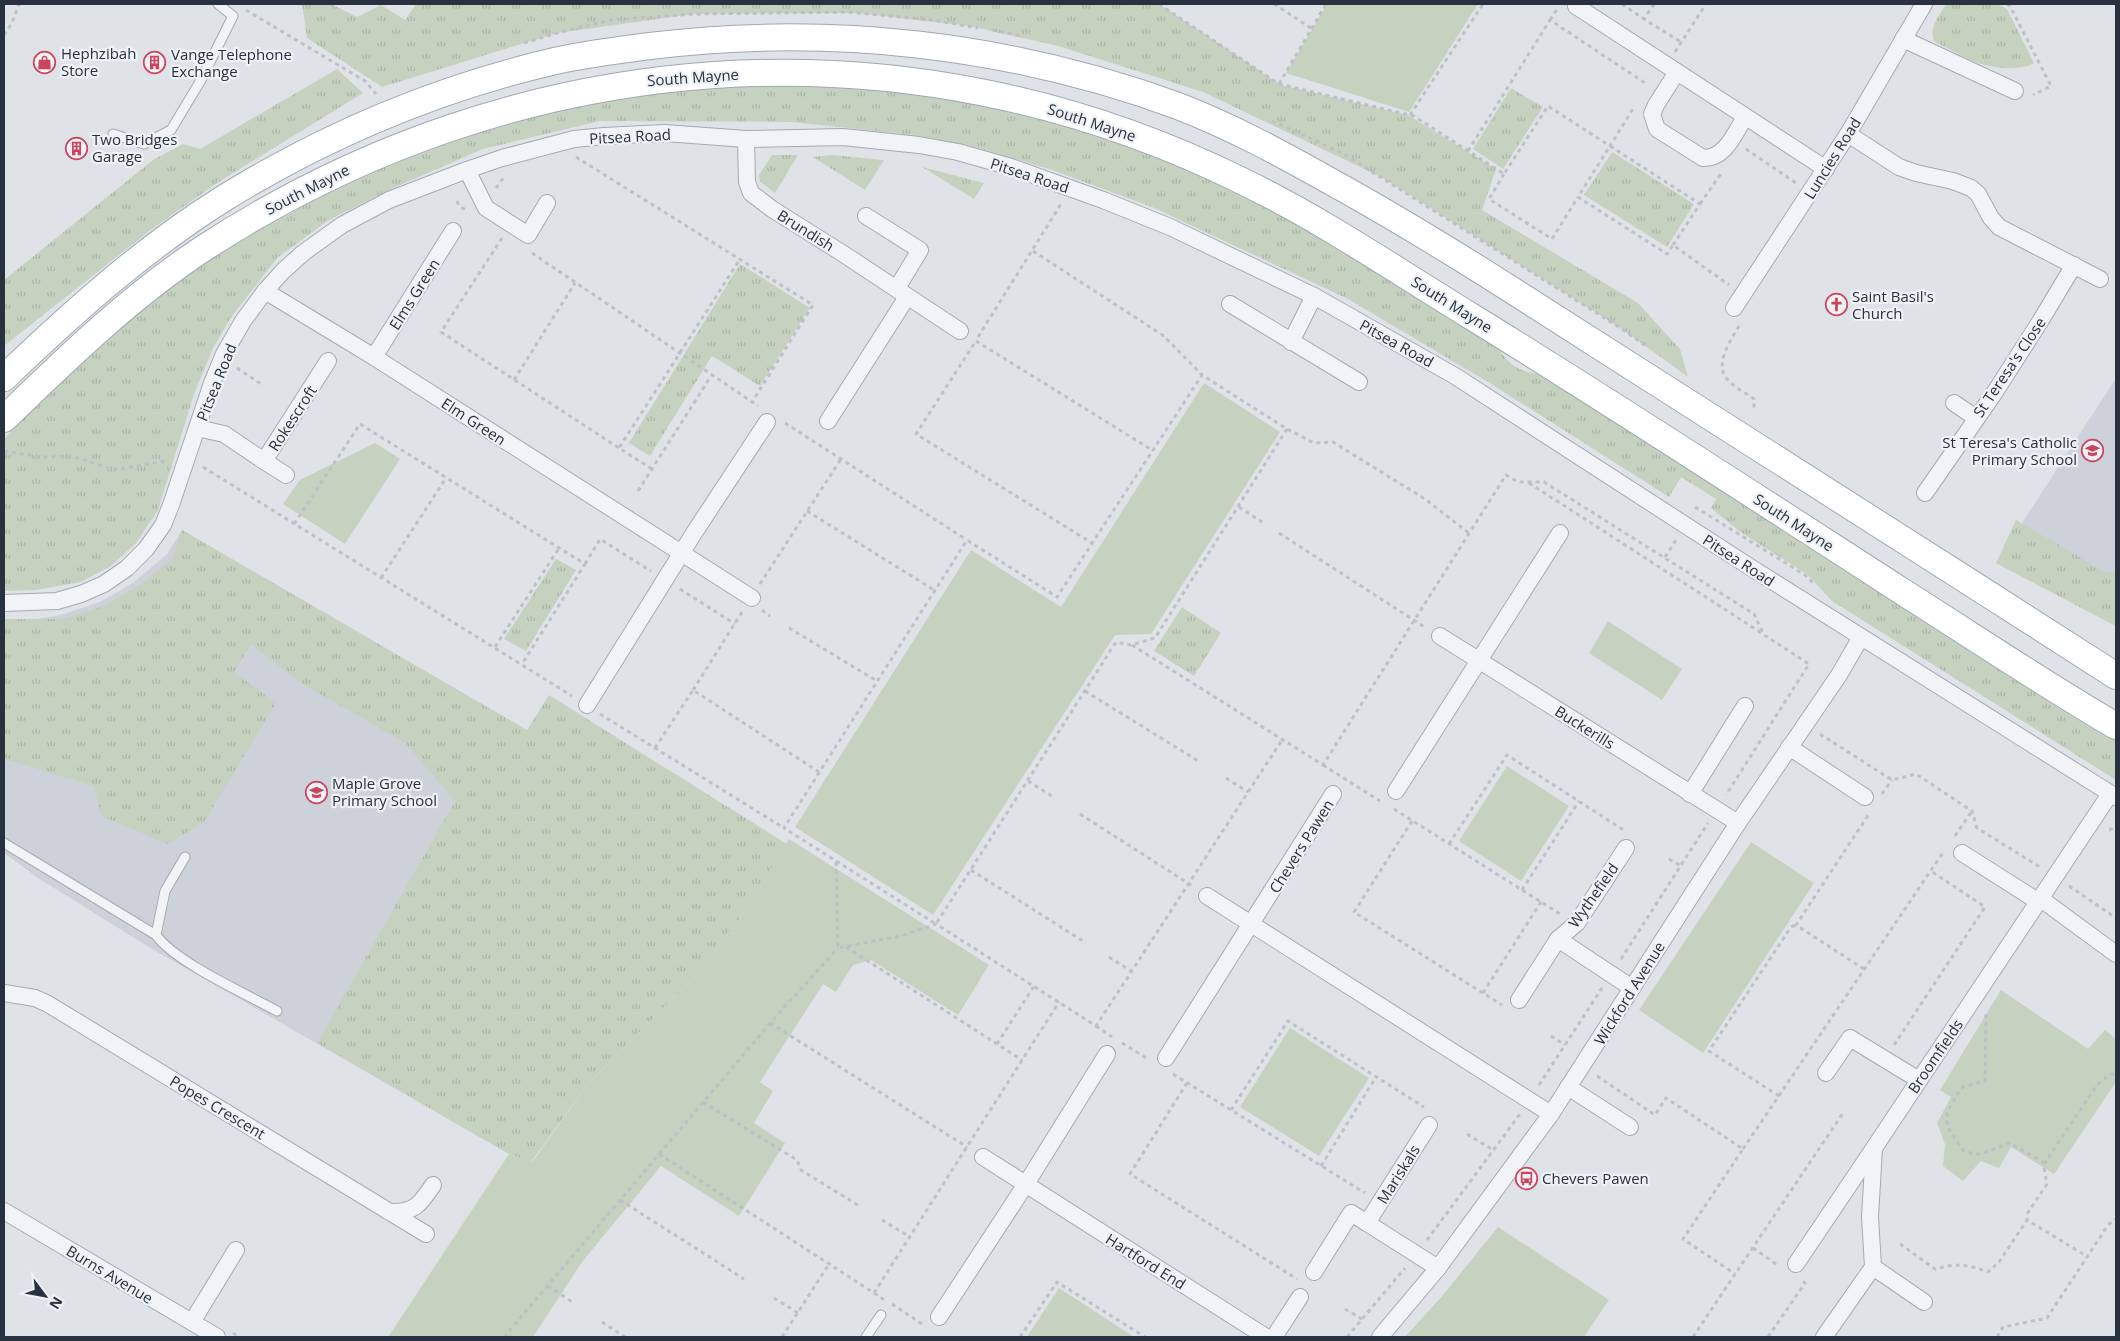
<svg xmlns="http://www.w3.org/2000/svg" width="2120" height="1341" viewBox="0 0 2120 1341" font-family="'Open Sans',sans-serif">
  <defs>
    <pattern id="grass-tufts" width="24" height="20" patternUnits="userSpaceOnUse" patternTransform="scale(1.25)"><rect width="24" height="20" fill="#c5d2c0"/><path d="M3 7l-1-3M5 7V3M7 7l1-3M15 17l-1-3M17 17v-4M19 17l1-3" fill="none" stroke="#a9b5a6"/></pattern>
  </defs>
  <rect width="100%" height="100%" fill="#dfe3e8"/>
  <g fill="#cdd2da">
    <polygon points="2116,378 2116,626 1996,563"/>
    <polygon points="182,530 527,730 509,1154 147,946 38,878 4,853 4,619 36,619 61,615 102,601 134,582 167,554"/>
  </g>
  <g fill="url(#grass-tufts)">
    <polygon points="302,4 331,4 357,17 381,5 405,20 416,4 1159,4 1281,85 1408,115 1496,169 1482,210 1638,303 1680,349 1688,377 1622,329 1383,178 1203,92 1058,46 969,26 857,13 694,14 557,33 382,87 307,38"/>
    <path d="M1946 4H1998L2007 9 2034 63C2025 68 2017 68 2007 68 1978 68 1959 54 1934 41 1929 27 1939 16 1946 4Z"/>
    <polygon points="337,69 363,93 217,183 148,232 4,346 4,280 153,160 183,144 200,149"/>
    <path d="M763 80 913 90 1031 114 1128 144 1255 198 1493 340C1507 364 1518 374 1546 374L2116 738V780L1832 601 1808 575 1739 531 1711 508 1716 499 1681 477 1669 497 1488 382 1348 299 1152 207 1049 169 968 145 914 135 791 122 600 121 483 149 391 189 329 220 277 258 232 316 213 348 194 394 158 510 136 543 111 566 81 582 36 590 4 591V439L55 385 121 323 194 271 262 223 415 149 618 94Z"/>
    <polygon points="1511,88 1543,107 1503,169 1473,149"/>
    <polygon points="1612,152 1694,204 1667,247 1584,195"/>
    <polygon points="772,155 798,155 775,193 760,182 759,175"/>
    <polygon points="832,155 884,160 865,190 813,157"/>
    <polygon points="922,167 984,183 974,199"/>
    <polygon points="740,264 810,308 760,386 712,356 650,456 629,443"/>
    <polygon points="2016,520 2107,573 2116,570 2116,626 1996,563"/>
    <polygon points="182,530 527,730 549,695 787,844 739,919 696,975 588,1084 532,1161 509,1154 317,1043 455,801 405,743 299,682 251,644 234,672 276,703 204,822 167,844 104,817 101,814 94,786 4,759 4,619 62,619 101,607 143,583 172,559"/>
    <polygon points="556,559 576,570 526,651 504,639"/>
    <polygon points="1182,607 1221,633 1194,676 1154,651"/>
  </g>
  <g fill="#c5d2c0">
    <polygon points="1327,4 1478,4 1409,112 1286,73"/>
    <polygon points="1204,383 1280,432 1151,634 1115,635 933,915 795,827 971,550 1061,607"/>
    <polygon points="375,443 400,459 345,544 283,504 300,480"/>
    <polygon points="1608,621 1682,669 1662,700 1589,653"/>
    <polygon points="1507,766 1569,806 1521,881 1459,841"/>
    <polygon points="789,839 989,965 958,1015 871,960 853,965 836,992 823,984 760,1082 773,1091 754,1123 785,1143 739,1216 661,1166 582,1262 533,1337 388,1337 509,1154 533,1161 588,1084 696,975 739,919"/>
    <polygon points="1751,842 1814,883 1703,1053 1639,1010"/>
    <polygon points="2001,990 2088,1049 2105,1030 2116,1039 2116,1082 2054,1174 2011,1147 1999,1168 1981,1161 1963,1181 1943,1166 1945,1144 1937,1123 1951,1097 1940,1090"/>
    <polygon points="1290,1028 1369,1078 1319,1156 1240,1107"/>
    <polygon points="1498,1227 1609,1300 1584,1337 1409,1337 1406,1336 1443,1295"/>
    <polygon points="1059,1288 1134,1337 1027,1337"/>
  </g>
  <g fill="none" stroke-linecap="round" stroke-linejoin="round">
    <defs>
      <g id="lane">
        <polyline points="113,134 144,144 171,130 201,80 233,16 218,4"/>
        <path d="M4 843 156 935C175 962 246 994 277 1011"/>
        <polyline points="156,935 165,891 185,857"/>
        <polyline points="866,1337 881,1315"/>
      </g>
      <g id="street">
        <polyline points="1576,6 1826,169"/>
        <polyline points="1903,39 2015,91"/>
        <path d="M1677 72 1656 105 1652 114 1657 129 1703 158C1725 159 1735 133 1745 117"/>
        <polyline points="1848,134 1899,167 1916,173 1953,181 1971,188 1978,194 1991,218 1999,227 2100,279"/>
        <polyline points="746,139 747,182 751,193 772,209 842,253 960,331"/>
        <polyline points="467,170 486,208 528,235 547,203"/>
        <polyline points="866,216 920,250 897,288"/>
        <polyline points="265,291 374,357 752,598"/>
        <polyline points="1230,304 1359,382"/>
        <polyline points="1734,308 1848,134 1924,4"/>
        <polyline points="1291,342 1314,296"/>
        <polyline points="374,357 453,231"/>
        <polyline points="1954,403 1976,418"/>
        <polyline points="828,421 907,297"/>
        <polyline points="197,428 224,434 264,461 328,361"/>
        <polyline points="264,461 286,475"/>
        <polyline points="1925,493 1995,392 2041,320 2074,265"/>
        <polyline points="4,603 57,601 81,594 104,584 127,568 146,549 163,525 171,505 212,383 224,354 243,321 265,291 283,271 303,253 342,225 389,200 467,170 502,158 574,139 604,136 665,133 746,139 843,137 919,145 958,152 1011,167 1103,200 1170,227 1314,296 1455,376 1750,567 2116,797"/>
        <polyline points="1440,636 1738,823"/>
        <polyline points="587,705 694,533 767,422"/>
        <polyline points="1789,747 1865,797"/>
        <polyline points="1396,791 1560,533"/>
        <polyline points="1690,794 1745,706"/>
        <polyline points="1962,853 2039,902"/>
        <polyline points="1207,896 1551,1114"/>
        <polyline points="2041,899 2116,954"/>
        <polyline points="1558,939 1632,988"/>
        <polyline points="4,993 35,998 48,1004 426,1234"/>
        <polyline points="1519,1000 1558,939 1577,923 1626,848"/>
        <polyline points="1166,1058 1333,794"/>
        <polyline points="1826,1073 1850,1038 1919,1080"/>
        <polyline points="1568,1087 1630,1127"/>
        <polyline points="983,1157 1266,1337"/>
        <polyline points="4,1211 217,1337"/>
        <path d="M389 1212C414 1213 420 1205 433 1185"/>
        <polyline points="1367,1223 1438,1268"/>
        <polyline points="1796,1264 1874,1148"/>
        <polyline points="1873,1267 1924,1302"/>
        <polyline points="1314,1272 1351,1213 1367,1223 1429,1125"/>
        <polyline points="939,1317 1026,1184 1107,1054"/>
        <polyline points="192,1322 236,1250"/>
        <polyline points="1274,1337 1300,1297"/>
        <polyline points="1380,1337 1438,1268 1551,1114 1738,823 1839,675 1861,637"/>
        <polyline points="1824,1337 1873,1267 1870,1217 1874,1148 2110,794"/>
      </g>
      <g id="primary">
        <path d="M4 378C73 312 144 248 226 197 327 135 439 88 555 61 586 54 618 50 650 46 828 24 1009 44 1178 106 1230 126 1280 153 1328 180 1419 230 1506 286 1593 342 1767 453 1942 564 2116 676"/>
        <path d="M4 419C67 358 131 296 204 248 519 43 904 14 1242 181 1321 219 1394 269 1469 315 1615 405 1759 499 1903 592 1974 637 2044 684 2116 726"/>
      </g>
    </defs>
    <use href="#lane" stroke="#a4aab2" stroke-width="11"/>
    <use href="#street" stroke="#a4aab2" stroke-width="18"/>
    <use href="#primary" stroke="#9ea8b4" stroke-width="28"/>
    <g stroke="#bdc1c6" stroke-width="3" stroke-dasharray="4 4" stroke-linecap="butt">
      <polyline points="1159,4 1279,84 1414,116 1504,174 1548,106 1610,146 1634,107"/>
      <polyline points="1274,4 1311,28"/>
      <polyline points="1622,4 1644,19"/>
      <polyline points="1654,4 1644,19 1681,42"/>
      <polyline points="2007,4 2010,6 2051,86 2033,95"/>
      <polyline points="246,10 365,81 376,94"/>
      <polyline points="1550,20 1558,8"/>
      <polyline points="992,30 1022,36"/>
      <polyline points="4,35 12,23 19,4"/>
      <polyline points="524,43 557,33 611,20 694,14 848,12 933,20 978,28"/>
      <polyline points="1675,52 1706,4"/>
      <polyline points="1279,84 1326,4"/>
      <polyline points="1410,115 1483,4"/>
      <polyline points="1272,121 1342,153 1622,329 1647,347"/>
      <polyline points="1746,149 1796,183"/>
      <polyline points="1468,151 1550,20 1648,85"/>
      <polyline points="576,157 813,305 752,402"/>
      <polyline points="1504,174 1489,199 1552,239 1578,197"/>
      <polyline points="496,188 504,177"/>
      <polyline points="457,201 459,206 466,210"/>
      <polyline points="1700,204 1722,172"/>
      <polyline points="502,238 441,332 619,448"/>
      <polyline points="1673,245 1700,204 1610,146 1578,197 1667,254 1673,245 1729,285"/>
      <polyline points="1033,251 1164,336 1202,375"/>
      <polyline points="532,253 758,406"/>
      <path d="M1739 326C1731 340 1713 365 1728 380 1735 388 1746 393 1754 399V409"/>
      <polyline points="978,337 1061,204"/>
      <polyline points="976,341 1152,450"/>
      <polyline points="974,344 916,434 1092,543"/>
      <polyline points="237,368 261,384"/>
      <polyline points="514,380 575,283"/>
      <polyline points="785,423 967,540"/>
      <polyline points="1287,429 1155,638 1131,645 1116,642 936,924 784,828 967,540 1057,597 1202,375 1287,429 1314,443 1333,442 1425,499 1470,534"/>
      <polyline points="4,451 42,457 72,456 114,470 166,461"/>
      <polyline points="203,467 572,696"/>
      <polyline points="652,469 619,448 740,259"/>
      <polyline points="1529,483 1763,634"/>
      <polyline points="638,491 711,376"/>
      <polyline points="1239,507 1262,522"/>
      <polyline points="1695,507 1805,575 1814,584"/>
      <polyline points="807,511 934,590"/>
      <polyline points="294,524 360,424 585,564 522,664"/>
      <polyline points="1279,533 1426,628"/>
      <polyline points="1665,557 1676,540"/>
      <polyline points="585,564 600,539 651,571"/>
      <polyline points="381,578 446,478"/>
      <polyline points="760,584 841,459"/>
      <polyline points="680,589 735,624"/>
      <polyline points="762,610 770,616"/>
      <polyline points="789,628 877,681"/>
      <polyline points="1132,645 1323,765 1506,475 1518,482 1544,482 1754,614 1764,635 1809,664 1726,795"/>
      <polyline points="495,647 559,548"/>
      <polyline points="693,690 742,612"/>
      <polyline points="1085,691 1200,762"/>
      <polyline points="600,714 784,828"/>
      <polyline points="1820,734 1892,780 1916,774 1972,811 1977,828 2040,867"/>
      <polyline points="655,748 693,690 819,772"/>
      <polyline points="1323,765 1380,801"/>
      <polyline points="1226,778 1248,792"/>
      <polyline points="1028,781 1055,798"/>
      <polyline points="1882,794 1892,780"/>
      <polyline points="1394,809 1560,914"/>
      <polyline points="1080,814 1194,887"/>
      <polyline points="1412,821 1354,912 1502,1005"/>
      <polyline points="2109,830 2116,827"/>
      <polyline points="1955,836 1972,811"/>
      <polyline points="1449,844 1507,755 1625,831"/>
      <polyline points="1669,859 1681,866"/>
      <polyline points="836,862 838,948 901,936 936,924 1096,1026 1282,740"/>
      <polyline points="971,870 1086,943"/>
      <polyline points="2069,886 2116,918"/>
      <polyline points="1522,890 1579,801"/>
      <polyline points="846,947 1022,1060"/>
      <polyline points="1109,957 1131,971"/>
      <polyline points="1621,959 1708,823"/>
      <polyline points="1864,969 1796,925 1869,814"/>
      <polyline points="1483,993 1541,902"/>
      <polyline points="1986,1014 1985,1081 1963,1087 1958,1093 1947,1113 1947,1123 1950,1131 1963,1150 1973,1154 1981,1154 2010,1143 2043,1162 2047,1184 2027,1214 2027,1220 2088,1257"/>
      <polyline points="770,1023 967,1147"/>
      <polyline points="1096,1026 1112,1037"/>
      <polyline points="1551,1036 1565,1045"/>
      <polyline points="1122,1043 1148,1059"/>
      <polyline points="997,1044 1034,986"/>
      <polyline points="1894,1045 1985,907 1931,871"/>
      <polyline points="1173,1074 1365,1193"/>
      <polyline points="1597,1076 1655,1115 1666,1098 1743,1149 1683,1239 1735,1274"/>
      <polyline points="1187,1083 1130,1174 1297,1279"/>
      <polyline points="1539,1085 1602,988"/>
      <polyline points="1779,1096 1709,1051 1791,927 1796,925"/>
      <polyline points="703,1102 797,1160 801,1170 861,1207"/>
      <polyline points="1231,1110 1288,1021 1424,1107"/>
      <polyline points="1467,1134 1493,1150"/>
      <polyline points="1743,1149 1944,851"/>
      <polyline points="659,1154 874,1293 1059,1002"/>
      <polyline points="2044,1164 2097,1085 2110,1074 2116,1075"/>
      <polyline points="1321,1166 1376,1077"/>
      <polyline points="620,1200 744,1279"/>
      <polyline points="882,1220 910,1237"/>
      <polyline points="1427,1240 1520,1114"/>
      <path d="M1900 1244 1935 1269C1957 1263 1966 1264 1988 1272L1999 1262 2027 1220"/>
      <polyline points="1753,1248 1779,1266"/>
      <polyline points="548,1286 574,1303"/>
      <polyline points="874,1293 886,1301"/>
      <polyline points="774,1298 798,1313"/>
      <polyline points="892,1304 922,1324"/>
      <polyline points="1345,1309 1362,1319"/>
      <polyline points="602,1322 625,1337"/>
      <polyline points="233,1333 240,1337"/>
      <polyline points="504,1337 778,1014 838,948"/>
      <polyline points="782,1337 829,1264"/>
      <polyline points="1020,1337 1057,1282 1145,1337"/>
      <polyline points="1347,1337 1405,1268"/>
      <polyline points="1693,1337 1843,1113"/>
      <polyline points="1768,1337 1805,1283 1801,1280"/>
      <polyline points="1997,1337 2003,1327 2047,1318 2108,1225 2116,1219"/>
    </g>
    <use href="#lane" stroke="#f2f3f6" stroke-width="9"/>
    <use href="#street" stroke="#f2f3f6" stroke-width="16"/>
    <use href="#primary" stroke="#fff" stroke-width="26"/>
  </g>
  <defs>
    <symbol id="shop-ring" viewBox="-11 -11 22 22"><circle r="9.5" fill="#eef2f6" stroke="#cc455d" stroke-width="1.5"/><path d="M-5-2.5h2.3a2.7 3.5 0 0 1 5.4 0H5L5.5 6h-11ZM-1.5-2.5h3a1.5 2.3 0 0 0-3 0Z" fill="#cc455d"/></symbol>
    <symbol id="building-ring" viewBox="-11 -11 22 22"><circle r="9.5" fill="#eef2f6" stroke="#cc455d" stroke-width="1.5"/><path d="M-4-6H4V6H1V3H-1V6H-4ZM-2.5-4.3h1.7v1.8h-1.7ZM.8-4.3h1.7v1.8H.8ZM-2.5-1h1.7V.8h-1.7ZM.8-1h1.7V.8H.8Z" fill="#cc455d"/></symbol>
    <symbol id="church-ring" viewBox="-11 -11 22 22"><circle r="9.5" fill="#eef2f6" stroke="#cc455d" stroke-width="1.5"/><path d="M-1.2-6h2.4v3.5h3.3v2.4h-3.3V6h-2.4V-.1h-3.3v-2.4h3.3Z" fill="#cc455d"/></symbol>
    <symbol id="school-ring" viewBox="-11 -11 22 22"><circle r="9.5" fill="#eef2f6" stroke="#cc455d" stroke-width="1.5"/><path d="M0-5L7-2L0 1L-7-2ZM-4 1L0 2.5L4 1V4Q0 6-4 4Z" fill="#cc455d"/></symbol>
    <symbol id="bus-ring" viewBox="-11 -11 22 22"><circle r="9.5" fill="#eef2f6" stroke="#cc455d" stroke-width="1.5"/><path d="M-5-6H5V4H4V6H2V4H-2V6H-4V4H-5ZM-3.5-4V0h7V-4ZM-3.5 1.2v1.5H-2V1.2ZM2 1.2v1.5H3.5V1.2Z" fill="#cc455d"/></symbol>
  </defs>
  <g fill-rule="evenodd">
    <use href="#shop-ring" x="32" y="50" width="25" height="25"/>
    <use href="#building-ring" x="142" y="50" width="25" height="25"/>
    <use href="#building-ring" x="64" y="136" width="25" height="25"/>
    <use href="#church-ring" x="1824" y="292" width="25" height="25"/>
    <use href="#school-ring" x="2080" y="438" width="25" height="25"/>
    <use href="#school-ring" x="304" y="780" width="25" height="25"/>
    <use href="#bus-ring" x="1514" y="1166" width="25" height="25"/>
  </g>
  <g text-anchor="middle" dominant-baseline="central" stroke-width="4.5" stroke-linejoin="round" paint-order="stroke">
    <g font-size="15" fill="#28313f" stroke="#eef2f6" text-anchor="start">
      <text x="61" y="53">Hephzibah<tspan x="61" dy="17">Store</tspan></text>
      <text x="171" y="54">Vange Telephone<tspan x="171" dy="17">Exchange</tspan></text>
      <text x="92" y="139">Two Bridges<tspan x="92" dy="17">Garage</tspan></text>
      <text x="1852" y="296">Saint Basil's<tspan x="1852" dy="17">Church</tspan></text>
      <text x="2077" y="442" text-anchor="end">St Teresa's Catholic<tspan x="2077" dy="17">Primary School</tspan></text>
      <text x="332" y="783">Maple Grove<tspan x="332" dy="17">Primary School</tspan></text>
      <text x="1542" y="1178">Chevers Pawen</text>
    </g>
    <g font-size="15" fill="#28313f" stroke="#eef2f6">
      <text transform="translate(693 77) rotate(-4)">South Mayne</text>
      <text transform="translate(1092 122) rotate(18)">South Mayne</text>
      <text transform="translate(630 136) rotate(-3)">Pitsea Road</text>
      <text transform="translate(1832 158) rotate(-58)">Luncies Road</text>
      <text transform="translate(1030 175) rotate(18)">Pitsea Road</text>
      <text transform="translate(307 189) rotate(-27)">South Mayne</text>
      <text transform="translate(806 230) rotate(32)">Brundish</text>
      <text transform="translate(414 294) rotate(-58)">Elms Green</text>
      <text transform="translate(1452 304) rotate(32)">South Mayne</text>
      <text transform="translate(1397 343) rotate(29)">Pitsea Road</text>
      <text transform="translate(2009 367) rotate(-56)">St Teresa's Close</text>
      <text transform="translate(216 382) rotate(-68)">Pitsea Road</text>
      <text transform="translate(292 418) rotate(-57)">Rokescroft</text>
      <text transform="translate(474 421) rotate(33)">Elm Green</text>
      <text transform="translate(1794 522) rotate(33)">South Mayne</text>
      <text transform="translate(1739 560) rotate(33)">Pitsea Road</text>
      <text transform="translate(1585 727) rotate(32)">Buckerills</text>
      <text transform="translate(1301 846) rotate(-58)">Chevers Pawen</text>
      <text transform="translate(1593 895) rotate(-55)">Wythefield</text>
      <text transform="translate(1629 993) rotate(-58)">Wickford Avenue</text>
      <text transform="translate(1935 1056) rotate(-56)">Broomfields</text>
      <text transform="translate(218 1107) rotate(31)">Popes Crescent</text>
      <text transform="translate(1398 1174) rotate(-58)">Mariskals</text>
      <text transform="translate(1146 1261) rotate(32)">Hartford End</text>
      <text transform="translate(110 1274) rotate(31)">Burns Avenue</text>
    </g>
  </g>
  <rect width="2120" height="1341" fill="none" stroke="#28313f" stroke-width="10"/>
  <g transform="translate(45 1296) rotate(122)" stroke="#eef2f6" stroke-width="4" paint-order="stroke">
  <path d="M0-4L9 19L0 12L-9 19Z" fill="#28313f"/>
  <text y="-8" font-size="14" font-weight="bold" text-anchor="middle" fill="#28313f">N</text>
  </g>
</svg>
